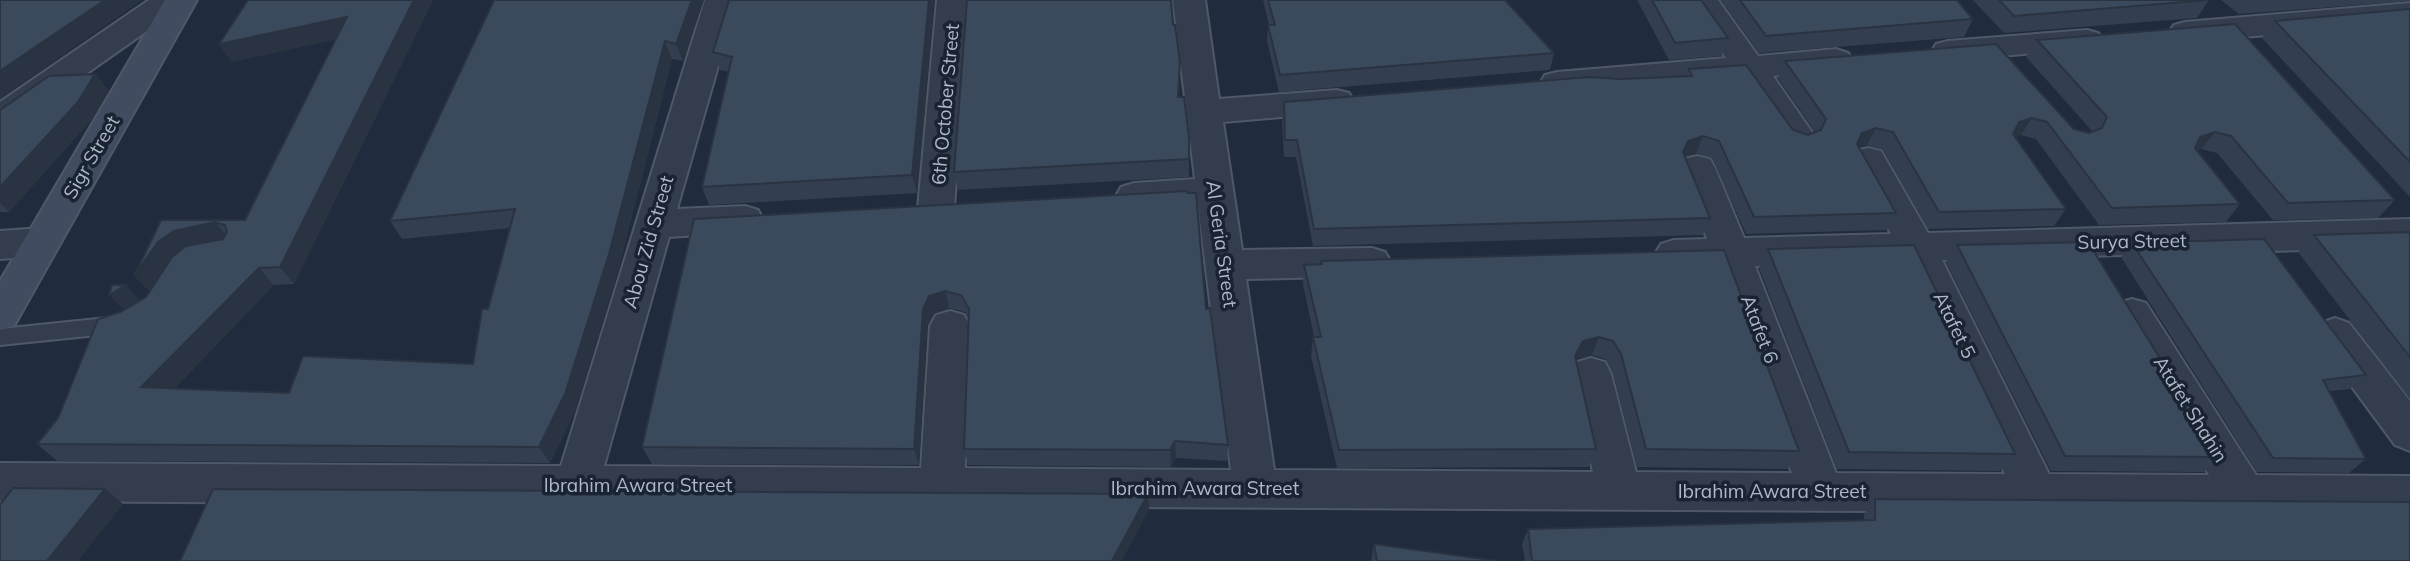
<svg xmlns="http://www.w3.org/2000/svg" width="2410" height="561" viewBox="0 0 2410 561" font-family="Mulish,sans-serif">
  <rect width="100%" height="100%" fill="#202b3d"/>
  <g fill="none" stroke-linecap="round" stroke-linejoin="round">
    <defs>
      <polygon id="service" points="117,317 124,320 127,325 124,330 117,333 0,345 0,329"/>
      <g id="minor">
        <polygon points="149,0 186,0 181,7 12,126 0,130 0,102"/>
        <path d="M705 0H737L677 209 745 206 758 210 763 219 758 228 745 232 669 237 604 466 921 468 930 326 936 315 950 311 964 315 970 326 965 468 1231 470 1198 205 1134 209 1121 205 1116 196 1121 187 1134 183 1195 179 1173 0H1205L1219 99 1337 90 1349 93 1354 101 1349 109 1337 112 1223 122 1242 250 1372 248 1385 252 1391 262 1385 272 1372 276 1246 279 1274 470 1593 472 1571 374 1577 362 1591 358 1605 362 1611 374 1636 472 1792 473 1717 267 1674 268 1661 264 1655 254 1661 244 1674 240 1707 239 1679 168 1684 159 1697 156 1710 159 1715 168 1744 238 1891 234 1850 160 1855 151 1868 148 1881 151 1928 233 2410 219V247L1942 260 2049 474 2209 475 2112 314 2118 303 2132 299 2146 303 2256 475 2410 476V514L0 501V463L561 466ZM1905 261 2005 474 1836 473 1755 266Z"/>
        <polygon points="937,0 969,0 954,208 949,217 936,221 923,217 918,208"/>
        <polygon points="1686,0 1718,0 1758,56 1836,49 1848,53 1852,60 1848,67 1773,76 1816,138 1811,146 1799,150 1787,146 1740,79 1557,94 1545,91 1540,83 1545,75 1557,72 1726,58"/>
        <polygon points="2410,3 2410,23 2185,42 2174,39 2169,32 2174,25 2185,22"/>
        <polygon points="2087,30 2098,33 2103,40 2098,47 1948,61 1936,58 1932,51 1936,44 1948,41"/>
        <polygon points="42,228 55,232 61,242 55,252 42,256 0,259 0,231"/>
        <polygon points="2335,318 2349,323 2410,401 2410,451 2395,445 2321,345 2315,334 2321,323"/>
      </g>
      <polygon id="secondary" points="165,0 197,0 14,326 0,330 0,281"/>
    </defs>
    <use href="#service" stroke="#4f5867" stroke-width="4"/>
    <use href="#minor" stroke="#4f5867" stroke-width="4"/>
    <use href="#secondary" stroke="#4f5867" stroke-width="4"/>
    <use href="#service" fill="#343d4d" fill-rule="evenodd"/>
    <use href="#minor" fill="#343d4d" fill-rule="evenodd"/>
    <use href="#secondary" fill="#414c60" fill-rule="evenodd"/>
  </g>
  <g fill="#333f50">
    <polygon points="433,0 294,284 274,285 174,389 289,393 473,364 510,228 402,239 390,221 704,0 683,61 672,59 618,271 575,411 550,463 57,461 37,444 58,418 120,312 146,297 149,292 161,220 245,220 336,39 232,62 219,44"/>
    <polygon points="729,0 934,0 917,193 709,205 702,187 729,72 720,70 713,52"/>
    <polygon points="1263,0 1505,0 1554,53 1550,70 1279,92 1267,41 1268,25 1269,25"/>
    <polygon points="1637,0 1701,0 1728,38 1721,56 1669,60"/>
    <polygon points="1721,0 1957,0 1973,19 1964,37 1759,53"/>
    <polygon points="1973,0 2209,0 2197,18 2004,33"/>
    <polygon points="2221,0 2410,0 2410,1 2239,14"/>
    <polygon points="2410,9 2410,197 2262,38 2275,21"/>
    <polygon points="1173,25 1180,61 1179,97 1189,137 1189,177 958,190 954,172"/>
    <polygon points="2037,40 2395,200 2378,218 2273,220 2217,153 2201,149 2197,151 2240,204 2226,222 2099,225 2036,139 2021,135 2015,137 2066,209 2054,226 1928,229 1883,150 1867,145 1859,148 1896,213 1887,230 1746,234 1712,158 1696,153 1685,157 1710,218 1703,235 1313,246 1296,157 1284,157 1282,120 1284,102 1621,79 1686,76 1689,69 1793,130 1808,135 1815,132 1778,78 1785,61 1996,44 2074,129 2089,133 2093,132 2026,57"/>
    <polygon points="95,74 109,91 92,119 9,212 0,212 0,110"/>
    <polygon points="694,219 1206,309 1228,445 1227,461 1176,458 1171,467 968,465 964,449 969,319 965,312 949,308 934,314 927,326 919,465 652,464 642,447"/>
    <polygon points="2410,232 2410,399 2298,252 2314,235"/>
    <polygon points="2132,243 2366,375 2350,389 2329,391 2366,459 2349,473 2257,472 2121,257"/>
    <polygon points="1957,245 2221,457 2204,472 2051,471 1946,262"/>
    <polygon points="1768,249 2015,454 2001,471 1837,469 1759,268"/>
    <polygon points="1724,250 1799,451 1788,469 1637,467 1613,373 1606,359 1592,355 1576,359 1596,449 1589,467 1337,468 1311,356 1313,337 1314,337 1303,284 1304,265 1321,264 1321,261"/>
    <polygon points="1875,499 2410,561 1525,561 1522,544 1528,529 1864,520 1864,514"/>
    <polygon points="1374,544 1498,561 1371,561"/>
  </g>
  <g fill="#293341">
    <polygon points="105,0 142,0 0,99 0,71"/>
    <polygon points="414,0 433,0 294,284 280,267"/>
    <polygon points="692,0 704,0 683,61 676,44"/>
    <polygon points="929,0 934,0 917,193 912,175"/>
    <polygon points="347,17 358,35 232,62 219,44"/>
    <polygon points="665,41 672,59 618,271 575,411 550,463 539,447"/>
    <polygon points="1180,61 1180,79 1178,115 1178,97"/>
    <polygon points="95,74 109,91 92,119 9,212 0,203 0,187"/>
    <polygon points="2032,118 2021,135 2008,140 2019,122"/>
    <polygon points="1876,128 1867,145 1853,150 1862,133"/>
    <polygon points="2215,132 2201,149 2187,154 2200,137"/>
    <polygon points="1703,136 1696,153 1682,158 1677,169 1688,141"/>
    <polygon points="215,222 230,239 151,293 134,276 158,242 174,231"/>
    <polygon points="259,268 274,285 159,404 141,387"/>
    <polygon points="126,285 142,302 125,311 109,295"/>
    <polygon points="945,291 949,308 934,314 927,326 919,465 914,449 923,309 929,296"/>
    <polygon points="1599,337 1592,355 1576,359 1575,356 1583,341"/>
    <polygon points="1175,441 1176,458 1171,467 1170,450"/>
    <polygon points="105,489 123,504 78,561 47,561"/>
    <polygon points="1148,494 1149,510 1122,561 1112,561"/>
  </g>
  <g fill="#3b495d" stroke="#293341" stroke-width="2">
    <polygon points="0,0 105,0 0,71"/>
    <polygon points="248,0 414,0 280,267 259,268 141,387 289,393 303,356 473,364 482,309 488,309 515,209 390,221 494,0 692,0 676,44 665,41 609,254 565,394 539,447 37,444 58,418 98,319 120,312 146,297 172,257 186,246 223,239 227,232 225,225 215,222 174,231 158,242 134,276 161,220 245,220 347,17 219,44"/>
    <polygon points="729,0 929,0 912,175 702,187 732,57 713,52"/>
    <polygon points="967,0 1171,0 1173,25 1175,25 1180,61 1178,97 1184,97 1189,137 1189,159 954,172"/>
    <polygon points="1268,0 1505,0 1554,53 1280,75 1268,25 1275,25"/>
    <polygon points="1652,0 1701,0 1728,38 1675,43"/>
    <polygon points="1740,0 1957,0 1973,19 1766,36"/>
    <polygon points="1999,0 2209,0 2014,16"/>
    <polygon points="2410,9 2410,162 2275,21"/>
    <polygon points="2235,24 2395,200 2288,203 2231,136 2215,132 2200,137 2195,148 2240,204 2112,208 2047,122 2032,118 2019,122 2013,134 2066,209 1939,212 1893,132 1876,128 1862,133 1857,144 1896,213 1754,217 1719,141 1703,136 1688,141 1683,152 1710,218 1314,229 1297,140 1285,140 1284,102 1589,77 1621,79 1692,76 1689,69 1746,65 1793,130 1808,135 1821,130 1826,119 1785,61 1996,44 2074,129 2089,133 2102,128 2107,117 2037,40"/>
    <polygon points="95,74 78,102 0,187 0,110 49,76"/>
    <polygon points="1187,191 1187,193 1196,193 1206,309 1210,308 1228,445 1175,441 1170,450 964,449 969,309 961,295 945,291 929,296 923,309 914,449 642,447 694,219"/>
    <polygon points="2410,232 2410,357 2314,235"/>
    <polygon points="2264,239 2366,375 2323,380 2366,459 2273,458 2132,243"/>
    <polygon points="2088,242 2221,457 2065,456 1957,245"/>
    <polygon points="1914,245 2015,454 1849,452 1768,249"/>
    <polygon points="1724,250 1799,451 1646,449 1621,354 1613,341 1599,337 1583,341 1575,356 1596,449 1339,450 1313,337 1321,337 1304,265 1322,264 1321,261"/>
    <polygon points="112,285 126,285 109,295"/>
    <polygon points="13,488 105,489 47,561 0,561 0,505"/>
    <polygon points="213,489 1148,494 1112,561 180,561"/>
    <polygon points="1875,499 2410,502 2410,561 1532,561 1528,529 1875,520"/>
    <polygon points="1374,544 1498,561 1377,561"/>
  </g>
  <g text-anchor="middle" dominant-baseline="central" stroke-width="7" stroke-linejoin="round" paint-order="stroke">
    <g font-size="19" fill="#afb8c9" stroke="#192331">
      <text transform="translate(945 104) rotate(-85)">6th October Street</text>
      <text transform="translate(91 157) rotate(-60)">Sigr Street</text>
      <text transform="translate(2132 241) rotate(-1)">Surya Street</text>
      <text transform="translate(648 242) rotate(-74)">Abou Zid Street</text>
      <text transform="translate(1222 244) rotate(82)">Al Geria Street</text>
      <text transform="translate(1955 325) rotate(64)">Atafet 5</text>
      <text transform="translate(1760 329) rotate(69)">Atafet 6</text>
      <text transform="translate(2191 409) rotate(58)">Atafet Shahin</text>
      <text x="638" y="485">Ibrahim Awara Street</text>
      <text x="1205" y="488">Ibrahim Awara Street</text>
      <text x="1772" y="491">Ibrahim Awara Street</text>
    </g>
  </g>
</svg>
